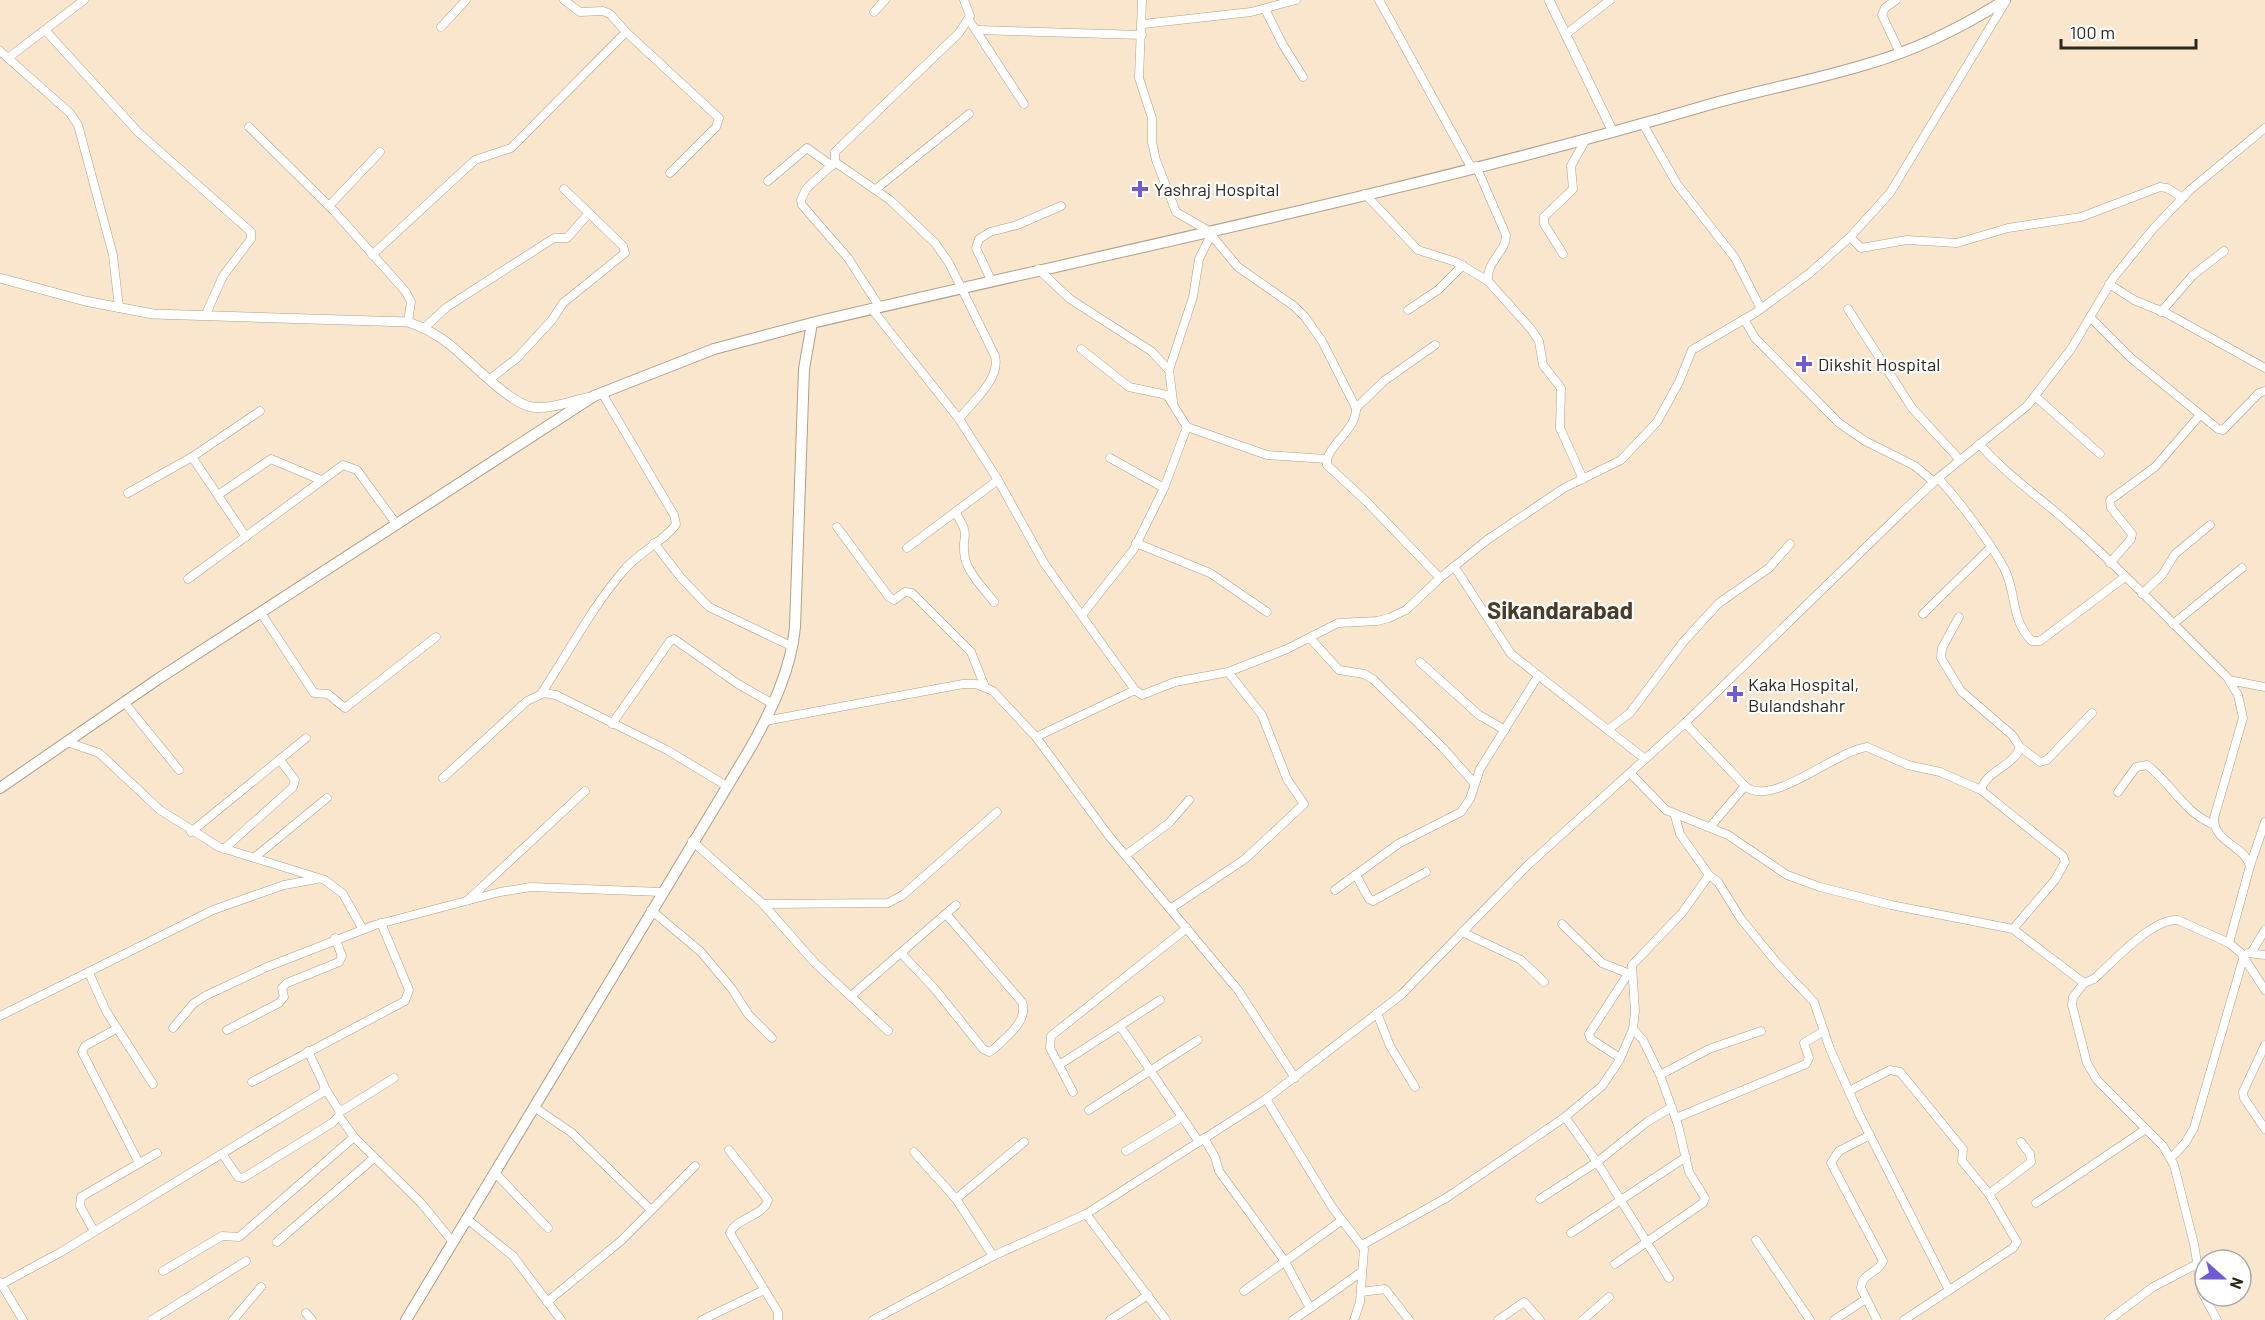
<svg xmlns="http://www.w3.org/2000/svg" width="2265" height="1320" viewBox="0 0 2265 1320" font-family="Barlow,sans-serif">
  <rect width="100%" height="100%" fill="#f9e6cd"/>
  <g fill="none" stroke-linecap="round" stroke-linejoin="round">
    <defs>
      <g id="minor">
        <polyline points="564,0 580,12 603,11 610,14 626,32 719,118 716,127 670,173"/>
        <polyline points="1379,0 1471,167"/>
        <polyline points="1896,0 1885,8 1882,15 1900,53"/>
        <polyline points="1265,9 1283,45 1303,77"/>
        <polyline points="874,12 885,0"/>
        <polyline points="969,20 1024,104"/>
        <polyline points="1143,24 1251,12 1296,0"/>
        <polyline points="441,27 466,0"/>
        <polyline points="45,30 139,133 251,232 251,239 223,276 205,316"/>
        <polyline points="977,30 1142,35"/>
        <polyline points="1566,34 1610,0"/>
        <polyline points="0,51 70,113 78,125 113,255 119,308"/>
        <polyline points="8,58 84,0"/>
        <polyline points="1643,124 1677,184 1735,258 1761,309"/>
        <polyline points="249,127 334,211 406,292 411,302 408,322"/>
        <polyline points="835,162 806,189 801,200 802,205 848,258 879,306"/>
        <path d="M1476 166 1506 235C1506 253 1486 261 1488 281L1531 329 1539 341 1543 365 1561 388 1560 428 1583 479"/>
        <polyline points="768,181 807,148 832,166"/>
        <polyline points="876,189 969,114"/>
        <polyline points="1365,194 1418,250 1456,262 1488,281"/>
        <polyline points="329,206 380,152"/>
        <polyline points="1850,237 1861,248 1907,240 1957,243 2008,228 2081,217 2160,187 2167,188 2183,198"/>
        <polyline points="1563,254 1544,224 1544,217 1573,189 1571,166 1586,139"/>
        <polyline points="372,255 475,160 511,148 626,32"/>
        <polyline points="1038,269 1070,299 1151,351 1169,370"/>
        <polyline points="991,280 976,248 979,239 990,232 1017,225 1061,206"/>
        <polyline points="2109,284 2134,300 2168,314 2265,368"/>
        <polyline points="871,308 959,419 998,480 1044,563 1135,690 1036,737"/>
        <polyline points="1848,309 1912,408 1960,460"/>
        <polyline points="1408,310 1438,290 1463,265"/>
        <polyline points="2161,312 2193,275 2224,251"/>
        <polyline points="2090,317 2131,358 2218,429 2223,430 2259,393 2265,391"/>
        <polyline points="1744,319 1755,338 1839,423 1865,441 1915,466 1934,482"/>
        <polyline points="424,328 447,307 554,238 567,238 589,213"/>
        <polyline points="1081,349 1129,387 1167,395 1187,427"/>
        <polyline points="490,379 517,358 552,320 563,303 625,253 623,246 564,189"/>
        <polyline points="2036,397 2100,454"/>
        <polyline points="1173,401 1169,370 1193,297 1199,259 1211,235"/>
        <polyline points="1356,408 1384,381 1435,345"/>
        <path d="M959 419C972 402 1001 379 995 356L949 263 935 243 890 200 835 162V152L959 33 970 16 964 0"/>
        <path d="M1979 444C2007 475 2034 493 2065 520 2121 569 2173 624 2227 677L2238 695 2243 718 2214 818C2213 842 2245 846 2250 866L2229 943"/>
        <polyline points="1110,458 1164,488"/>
        <path d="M1938 478C1960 502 1988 539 2004 568 2017 592 2010 620 2032 641H2040L2125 577"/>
        <polyline points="128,493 192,457"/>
        <polyline points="218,495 271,459 321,480"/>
        <path d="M955 512C973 539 960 534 965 558 968 573 985 590 994 602"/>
        <polyline points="837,527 889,597 894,600 905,592 912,593 971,652 985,687"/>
        <polyline points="246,537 192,457 260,411"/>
        <polyline points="654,543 682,579 709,607 793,647"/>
        <polyline points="1136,543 1210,573 1267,612"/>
        <polyline points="907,548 998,480"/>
        <polyline points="2110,563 2131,539 2132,534 2111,508 2110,500 2155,467 2200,415"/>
        <polyline points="1454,566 1511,654 1645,759"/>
        <polyline points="1440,578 1487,540 1564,488 1621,460 1657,422 1679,382 1692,350 1755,313 1810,273 1850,237 1890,193 2006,1"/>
        <polyline points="188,579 343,465 357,470 397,525"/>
        <polyline points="2142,594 2162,575 2175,554 2210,525"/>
        <polyline points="261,613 314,693 328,694 345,708 436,637"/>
        <polyline points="1923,614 1990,548"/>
        <polyline points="1082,615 1134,549 1164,488 1187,427 1267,455 1327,459"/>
        <path d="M1959 617 1942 648 1941 658 1961 691 2012 735 2020 747C2014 767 1986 770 1981 790L2063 856 2065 862 2055 880 2013 929"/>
        <polyline points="2173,624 2242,568"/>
        <polyline points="1310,638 1339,670 1364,674 1374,680 1443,748 1475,784"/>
        <polyline points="1420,662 1479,715 1505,730"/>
        <polyline points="2229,680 2265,687"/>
        <path d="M1135 690 1142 695 1175 682 1228 672 1287 649 1338 623 1377 621 1389 618 1406 610 1440 578 1366 501 1327 465C1324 447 1357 431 1356 408L1322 341 1305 317 1294 306 1238 267 1207 230 1176 212 1156 160 1152 142V118L1139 78 1142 0"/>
        <path d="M541 694C568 653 592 607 624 570 636 555 670 536 676 524L674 515 602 393"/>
        <polyline points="124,702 179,770"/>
        <polyline points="765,721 963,684 976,684 993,691 1036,737 1109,836 1238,990 1295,1078"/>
        <path d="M1685 723 1745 786C1771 809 1835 751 1867 747L1908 765 1940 772 1981 790"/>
        <polyline points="612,724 670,641 674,639 738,684 773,704"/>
        <polyline points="1609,729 1630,713 1684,641 1719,603 1769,568 1790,544"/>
        <polyline points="67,742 99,753 160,810 219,847 325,880 343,894 362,928"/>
        <polyline points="2020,747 2040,762 2047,760 2092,713"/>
        <path d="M1631 774 1666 810 1728 835 1787 875 1820 887 1891 905 2013 929 2084 983 2094 979C2113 962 2152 918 2178 920L2229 943 2241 953 2265 990"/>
        <polyline points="443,778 527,701 544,693 556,695 667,750 725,785"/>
        <path d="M2118 792 2136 767 2147 765C2173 785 2182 811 2214 825"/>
        <polyline points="1710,827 1745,786"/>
        <polyline points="191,832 306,738"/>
        <polyline points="692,841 763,904 815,963 888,1031"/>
        <polyline points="224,849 293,787 295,780 280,760"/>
        <polyline points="1126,855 1169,823 1189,800"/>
        <polyline points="255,857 327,798"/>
        <polyline points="2250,866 2265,822"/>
        <polyline points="1356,875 1369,899 1373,901 1426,872"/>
        <polyline points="1709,875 1718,882 1741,919 1777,963 1814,1002 1830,1049 1859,1114 1949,1290"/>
        <polyline points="1335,890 1398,844 1461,812 1470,799 1480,769 1538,676"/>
        <polyline points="468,900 585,791"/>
        <polyline points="763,904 888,903 903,895 997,812"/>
        <polyline points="1170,909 1245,859 1304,804 1287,779 1262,715 1228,672"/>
        <polyline points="651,910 701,952 732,989 748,1014 772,1038"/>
        <polyline points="1562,924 1602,963 1630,974"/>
        <polyline points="1462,932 1521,960 1544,982"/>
        <path d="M901 953 934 988 983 1049 989 1052 994 1049C1006 1037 1029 1021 1022 1002L946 914"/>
        <polyline points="2248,953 2265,955"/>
        <polyline points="2251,953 2265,930"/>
        <polyline points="89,973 106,1011 153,1084"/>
        <polyline points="2084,983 2073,997 2072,1005 2087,1063 2097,1080 2163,1146 2174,1165 2194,1244 2202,1292 2217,1320"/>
        <polyline points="851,996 956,905"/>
        <polyline points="1377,1013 1390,1046 1415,1087"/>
        <polyline points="0,1016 213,910 284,885 317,879"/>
        <polyline points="1120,1026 1199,1142"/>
        <polyline points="173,1028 193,1004 205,996 267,967 375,925 500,892 531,887 662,892"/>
        <polyline points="116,1029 85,1046 82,1052 139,1163"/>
        <polyline points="227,1030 279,1003 284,997 282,988 287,983 339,962 342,956 335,938"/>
        <polyline points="2265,1045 2243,1092 2244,1098 2265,1129"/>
        <polyline points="1620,1058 1591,1039 1589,1034 1628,974"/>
        <polyline points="1059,1065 1160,1000"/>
        <polyline points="1660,1075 1709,1049 1761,1031"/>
        <polyline points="252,1082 405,1001 409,990 381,923"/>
        <polyline points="325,1088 338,1109 343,1110 394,1078"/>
        <polyline points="1849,1091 1890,1070 1900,1072 1963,1149 1962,1161 1989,1194 2017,1242 2013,1248 1904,1320"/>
        <polyline points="1073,1092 1050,1048 1051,1036 1187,928"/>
        <polyline points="1266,1099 1332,1207 1364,1249 1360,1302 1354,1320"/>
        <polyline points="534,1107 572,1133 651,1210"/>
        <polyline points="1089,1110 1198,1040"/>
        <polyline points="339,1116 354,1137 421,1203 453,1242"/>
        <polyline points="1565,1117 1597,1162 1669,1278"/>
        <polyline points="1676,1118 1806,1064 1809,1058 1804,1043 1824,1031"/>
        <path d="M1870 1135 1839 1151 1831 1163 1883 1261C1878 1274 1862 1272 1861 1288L1877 1320"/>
        <polyline points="1204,1138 1215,1157 1219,1171 1284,1260 1309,1306 1312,1307 1360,1273"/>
        <path d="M729 1150 768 1200C763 1217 737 1217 730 1233L778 1312V1320"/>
        <polyline points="1126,1151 1182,1117"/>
        <polyline points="914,1152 956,1199 993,1256"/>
        <polyline points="223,1155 238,1177 243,1178 332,1123 339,1116 340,1110"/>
        <polyline points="2171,1158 2185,1143 2194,1128 2243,959"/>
        <polyline points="495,1173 548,1228"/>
        <polyline points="1989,1194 2031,1162 2030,1154 2021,1142"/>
        <polyline points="956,1199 1024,1142"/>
        <polyline points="1540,1199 1597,1162 1647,1122 1672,1107"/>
        <polyline points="2036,1203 2146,1129"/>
        <polyline points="1086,1214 1166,1320"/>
        <polyline points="467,1219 513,1256 561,1320"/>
        <polyline points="94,1231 80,1206 81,1197 157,1153"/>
        <polyline points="1571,1233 1686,1157"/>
        <polyline points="1756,1240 1810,1320"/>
        <polyline points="277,1242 374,1158"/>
        <polyline points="1362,1245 1446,1198 1511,1154 1565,1117 1602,1086 1619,1061 1633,1029 1635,1011 1632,965 1682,913 1709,875 1680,834 1675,816"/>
        <polyline points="1615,1264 1703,1203 1705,1198 1689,1172 1678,1125 1660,1075 1643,1040 1633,1029"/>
        <polyline points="163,1271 222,1236 239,1237 354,1137"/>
        <polyline points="0,1282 23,1320"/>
        <polyline points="0,1285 61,1252 323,1092 324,1085 308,1051"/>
        <polyline points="1244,1291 1341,1221"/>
        <polyline points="1361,1292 1385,1289 1409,1320"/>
        <polyline points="547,1302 622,1240 695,1166"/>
        <polyline points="306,1313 312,1320"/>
        <polyline points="152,1320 246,1261"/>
        <polyline points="233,1320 261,1287"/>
        <polyline points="702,1320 764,1290"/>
        <polyline points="873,1320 993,1256 1086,1214 1266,1099 1401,995 1528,865 1685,723 1899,515 1938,478 2027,406 2071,349 2114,277 2153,229 2190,190 2265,128"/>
        <polyline points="1110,1320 1148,1295"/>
        <polyline points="1293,1320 1312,1307"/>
        <polyline points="1498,1320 1524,1302 1540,1320"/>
        <polyline points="1583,1320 1609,1297"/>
        <polyline points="1834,1320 1866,1299"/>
        <polyline points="2109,1320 2153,1287 2197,1264"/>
      </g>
      <g id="tertiary">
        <polyline points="1549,0 1613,132"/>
        <path d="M0 278 85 301 153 314 408 322C423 327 436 334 449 344 468 359 510 404 532 407 550 410 573 400 591 397"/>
      </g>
      <g id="secondary">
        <polyline points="0,788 158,679 594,396 714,349 812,323"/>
        <path d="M406 1320 751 747C772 709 791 670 795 627L804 369 812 323C1108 253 1409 192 1701 107 1755 91 1811 81 1864 65 1914 51 1961 28 2005 0"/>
      </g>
    </defs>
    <use href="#minor" stroke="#b19f88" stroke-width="9"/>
    <use href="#tertiary" stroke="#b19f88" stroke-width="10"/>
    <use href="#secondary" stroke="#b19f88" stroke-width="12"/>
    <use href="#minor" stroke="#fff" stroke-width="8"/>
    <use href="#tertiary" stroke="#fff" stroke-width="9"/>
    <use href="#secondary" stroke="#fff" stroke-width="10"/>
  </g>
  <g fill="#715ad4" stroke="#fff" stroke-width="2">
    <path d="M1137 180h6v6h6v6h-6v6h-6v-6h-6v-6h6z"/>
    <path d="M1801 355h6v6h6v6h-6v6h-6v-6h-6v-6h6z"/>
    <path d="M1732 685h6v6h6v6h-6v6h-6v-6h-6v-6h6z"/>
  </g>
  <g text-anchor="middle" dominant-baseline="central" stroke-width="4.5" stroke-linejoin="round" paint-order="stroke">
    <g font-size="18" fill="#2e271e" stroke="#fff" text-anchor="start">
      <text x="1154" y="189">Yashraj Hospital</text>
      <text x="1818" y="364">Dikshit Hospital</text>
      <text x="1748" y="684">Kaka Hospital,<tspan x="1748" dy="21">Bulandshahr</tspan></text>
    </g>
    <g font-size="24" font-weight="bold" fill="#4b3c28" stroke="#fff">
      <text x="1560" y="609">Sikandarabad</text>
    </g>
  </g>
  <g transform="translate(2223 1278) rotate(111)"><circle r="28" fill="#ffffff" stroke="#aba9a5" stroke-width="1.5"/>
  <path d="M0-4.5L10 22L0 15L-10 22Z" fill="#715ad4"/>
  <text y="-9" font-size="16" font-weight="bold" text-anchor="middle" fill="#2e271e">N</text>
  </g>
  <path d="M2061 39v9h135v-9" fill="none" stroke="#2e271e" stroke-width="3"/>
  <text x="2070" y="39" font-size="18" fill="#2e271e" stroke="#ffffff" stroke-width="4.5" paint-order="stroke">100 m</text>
</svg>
